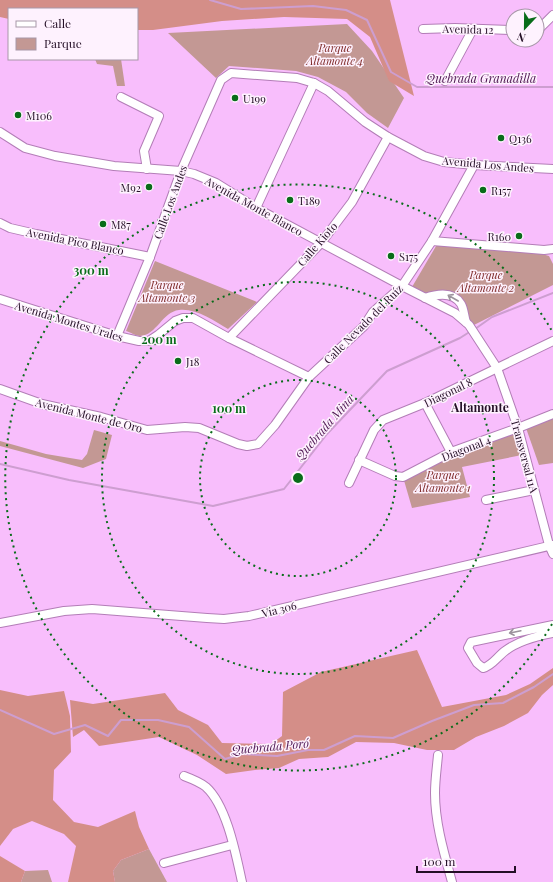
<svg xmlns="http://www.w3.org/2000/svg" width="553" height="882" viewBox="0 0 553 882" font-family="'Playfair Display',serif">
  <rect width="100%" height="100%" fill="#f8befc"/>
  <g fill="#c39894">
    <polygon points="347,24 372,51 404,98 388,128 367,113 346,92 318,77 296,71 229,66 216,78 168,33"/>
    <polygon points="95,59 121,59 125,86 117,86 113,66 97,64"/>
    <polygon points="439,241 525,249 549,256 553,264 553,285 470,327 453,297 430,296 412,287"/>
    <path d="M155 261 257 302 228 329C214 321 196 308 179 310 162 312 157 335 140 336 136 336 130 332 126 331Z"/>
    <polygon points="553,417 553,463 539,465 526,428"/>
    <polygon points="94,430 112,435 106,459 83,468 0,446 0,441 46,454 82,460 87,454"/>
    <polygon points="518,433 522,455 462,467 470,497 412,508 403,477 449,455"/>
    <polygon points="149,849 167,882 115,882 113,871 121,860"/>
    <polygon points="48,870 52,882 21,882 25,871"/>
  </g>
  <g fill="#d48e88">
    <polygon points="0,0 390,0 414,96 389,81 370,37 347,19 284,17 222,21 153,30 137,30 137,9 9,9 9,19 0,17"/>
    <polygon points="417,650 442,707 506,695 530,684 553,668 553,685 542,695 528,713 504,726 476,737 454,750 427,750 394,743 356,742 328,757 299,759 279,768 255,770 226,774 197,755 159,737 99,746 84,730 73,737 70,700 93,704 165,693 178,710 208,725 222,743 271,744 282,736 283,692 321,672"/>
    <polygon points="0,690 28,696 64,691 70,716 71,752 54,770 53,800 74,822 98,827 135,811 139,827 149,849 121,860 113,871 115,882 68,882 76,846 64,834 32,821 13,829 0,846"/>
    <polygon points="0,856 25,871 21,882 0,882"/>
  </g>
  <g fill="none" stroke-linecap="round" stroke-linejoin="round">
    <g stroke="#cd9ed0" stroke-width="2">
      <polyline points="210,0 241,9 313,6 346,10 367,20 391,72 417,87 553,87"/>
      <polyline points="475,329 492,317 553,293"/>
      <polyline points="0,464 69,480 213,506 284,489 327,434 387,371 460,338 471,331"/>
      <polyline points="0,710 54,734 85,725 108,736 121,720 158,720 189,727 225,759 242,754 277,756 308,750 324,750 355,736 393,738 432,721 474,705 503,703 534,687 553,674"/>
    </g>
    <defs>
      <g id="minor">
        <polyline points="423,29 455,28 513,30"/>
        <polyline points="537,30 539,29 553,15"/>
        <polyline points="445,81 473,29"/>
        <polyline points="121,97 159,116 144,151 147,169"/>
        <polyline points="0,132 25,148 55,156 114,166 181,171 194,174 216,183 256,208 402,286 455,313 469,325 497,368 518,428 549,545 553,554"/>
        <polyline points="256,208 314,83"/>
        <polyline points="0,223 10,228 36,234 150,257"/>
        <polyline points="432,241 544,250 553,249"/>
        <path d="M425 298C437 294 453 291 461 304 464 309 464 317 466 322"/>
        <polyline points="0,299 117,336 139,341 149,341 158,335 175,321 183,318 193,318 229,338 309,377"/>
        <polyline points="117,336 150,257 181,171 221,80 231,73 297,78 314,83 328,91 365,122 388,137 424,156 444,162 474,165 553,169"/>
        <polyline points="229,338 321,243 352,202 388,137"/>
        <polyline points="0,389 42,404 101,417 147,430 185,427 199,428 238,444 247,446 258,444 275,425 309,377 364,326 373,312 402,286 432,241 474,165"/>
        <polyline points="425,403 451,452"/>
        <polyline points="359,460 395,476 403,477 451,452 518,428 553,414"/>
        <polyline points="349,483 374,430 383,420 425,403 553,341"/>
        <polyline points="486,500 534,490"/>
        <polyline points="0,623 64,611 92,609 207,618 224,619 249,616 553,545"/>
        <path d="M553 625 471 642 468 648 477 663 483 668C492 666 497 657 505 651 518 641 537 636 553 633"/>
        <path d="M438 755C437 767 435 780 435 793 435 823 444 853 452 882"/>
        <path d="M184 776C192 779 200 782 206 787 227 806 236 855 242 882"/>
        <polyline points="164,863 232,845"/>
      </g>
    </defs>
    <use href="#minor" stroke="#b37db7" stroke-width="10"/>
    <use href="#minor" stroke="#fff" stroke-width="8"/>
  </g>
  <defs><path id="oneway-shaft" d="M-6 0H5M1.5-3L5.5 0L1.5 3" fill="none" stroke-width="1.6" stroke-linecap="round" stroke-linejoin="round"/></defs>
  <g stroke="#9c939d">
    <use href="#oneway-shaft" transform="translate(453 298) rotate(-150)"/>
    <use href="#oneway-shaft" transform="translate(515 632) rotate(168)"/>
  </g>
  <g fill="none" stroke="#086c19" stroke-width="2" stroke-dasharray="2 4">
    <circle cx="298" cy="478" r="98"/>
    <circle cx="298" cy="478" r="196"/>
    <path d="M552 624A293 293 0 1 1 552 331"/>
  </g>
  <g fill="#086c19" stroke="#fef2fe" stroke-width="1.5">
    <circle cx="235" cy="98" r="4"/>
    <circle cx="18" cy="115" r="4"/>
    <circle cx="501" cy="138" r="4"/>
    <circle cx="149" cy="187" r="4"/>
    <circle cx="483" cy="190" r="4"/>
    <circle cx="290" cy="200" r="4"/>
    <circle cx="103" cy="224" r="4"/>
    <circle cx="519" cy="236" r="4"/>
    <circle cx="391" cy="256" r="4"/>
    <circle cx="178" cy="361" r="4"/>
  </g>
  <g text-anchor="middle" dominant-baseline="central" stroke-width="3" stroke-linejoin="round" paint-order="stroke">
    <g font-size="11" fill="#240f26" stroke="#fef2fe">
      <text transform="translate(468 29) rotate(1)">Avenida 12</text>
      <text transform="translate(488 164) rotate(5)">Avenida Los Andes</text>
      <text transform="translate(170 202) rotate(-70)">Calle Los Andes</text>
      <text transform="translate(254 206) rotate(29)">Avenida Monte Blanco</text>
      <text transform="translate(75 241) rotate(11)">Avenida Pico Blanco</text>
      <text transform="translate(317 244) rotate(-49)">Calle Kioto</text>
      <text transform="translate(69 321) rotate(17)">Avenida Montes Urales</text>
      <text transform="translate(363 324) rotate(-45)">Calle Nevado del Ruíz</text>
      <text transform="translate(448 392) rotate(-26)">Diagonal 8</text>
      <text transform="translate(89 415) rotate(14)">Avenida Monte de Oro</text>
      <text transform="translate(466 448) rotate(-21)">Diagonal 4</text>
      <text transform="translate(525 456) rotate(75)">Transversal 11A</text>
      <text transform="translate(279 609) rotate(-14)">Vía 306</text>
    </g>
    <g font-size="11" font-style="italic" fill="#802c2b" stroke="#fef2fe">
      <text x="335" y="47">Parque<tspan x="335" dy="13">Altamonte 4</tspan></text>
      <text x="486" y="274">Parque<tspan x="486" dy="13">Altamonte 2</tspan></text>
      <text x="167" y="284">Parque<tspan x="167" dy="13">Altamonte 3</tspan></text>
      <text x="443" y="474">Parque<tspan x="443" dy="13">Altamonte 1</tspan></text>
    </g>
    <g font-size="11" fill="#240f26" stroke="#fef2fe" text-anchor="start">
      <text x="243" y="98">U199</text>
      <text x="26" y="115">M106</text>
      <text x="509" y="138">Q136</text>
      <text x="141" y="187" text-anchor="end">M92</text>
      <text x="491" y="190">R157</text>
      <text x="298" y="200">T189</text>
      <text x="111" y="224">M87</text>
      <text x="511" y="236" text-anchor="end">R160</text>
      <text x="399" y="256">S175</text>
      <text x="186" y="361">J18</text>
    </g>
    <g font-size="12" font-style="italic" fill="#4f1753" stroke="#fef2fe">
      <text x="481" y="78">Quebrada Granadilla</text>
      <text transform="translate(324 427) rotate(-49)">Quebrada Mina</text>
      <text transform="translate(270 746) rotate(-5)">Quebrada Poró</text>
    </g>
    <g font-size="12" font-weight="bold" fill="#240f26" stroke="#fef2fe">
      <text x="480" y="407">Altamonte</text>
    </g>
  </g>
  <circle cx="298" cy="478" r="6" fill="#086c19" stroke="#fef2fe" stroke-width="2"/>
  <g font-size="12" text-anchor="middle" font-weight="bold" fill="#086c19" stroke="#fef2fe" stroke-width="3" stroke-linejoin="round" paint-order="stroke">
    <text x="91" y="275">300 m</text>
    <text x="159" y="344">200 m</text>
    <text x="229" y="413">100 m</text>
  </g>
  <rect x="8" y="8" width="130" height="52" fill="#fef2fe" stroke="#a797a8"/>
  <rect x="16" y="21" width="20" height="6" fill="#ffffff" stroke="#a797a8"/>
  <text x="44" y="28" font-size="12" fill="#240f26">Calle</text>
  <rect x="16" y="38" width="20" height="12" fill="#c39894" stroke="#a797a8"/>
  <text x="44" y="48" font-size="12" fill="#240f26">Parque</text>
  <g transform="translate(525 28) rotate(202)"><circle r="19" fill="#fef2fe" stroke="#a797a8"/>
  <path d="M0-3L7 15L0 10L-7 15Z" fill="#086c19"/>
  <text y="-6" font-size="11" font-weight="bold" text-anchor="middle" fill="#240f26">N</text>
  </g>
  <path d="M417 866v6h98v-6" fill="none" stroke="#240f26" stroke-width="2"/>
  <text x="423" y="866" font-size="12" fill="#240f26" stroke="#fef2fe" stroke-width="3" paint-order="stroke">100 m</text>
</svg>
